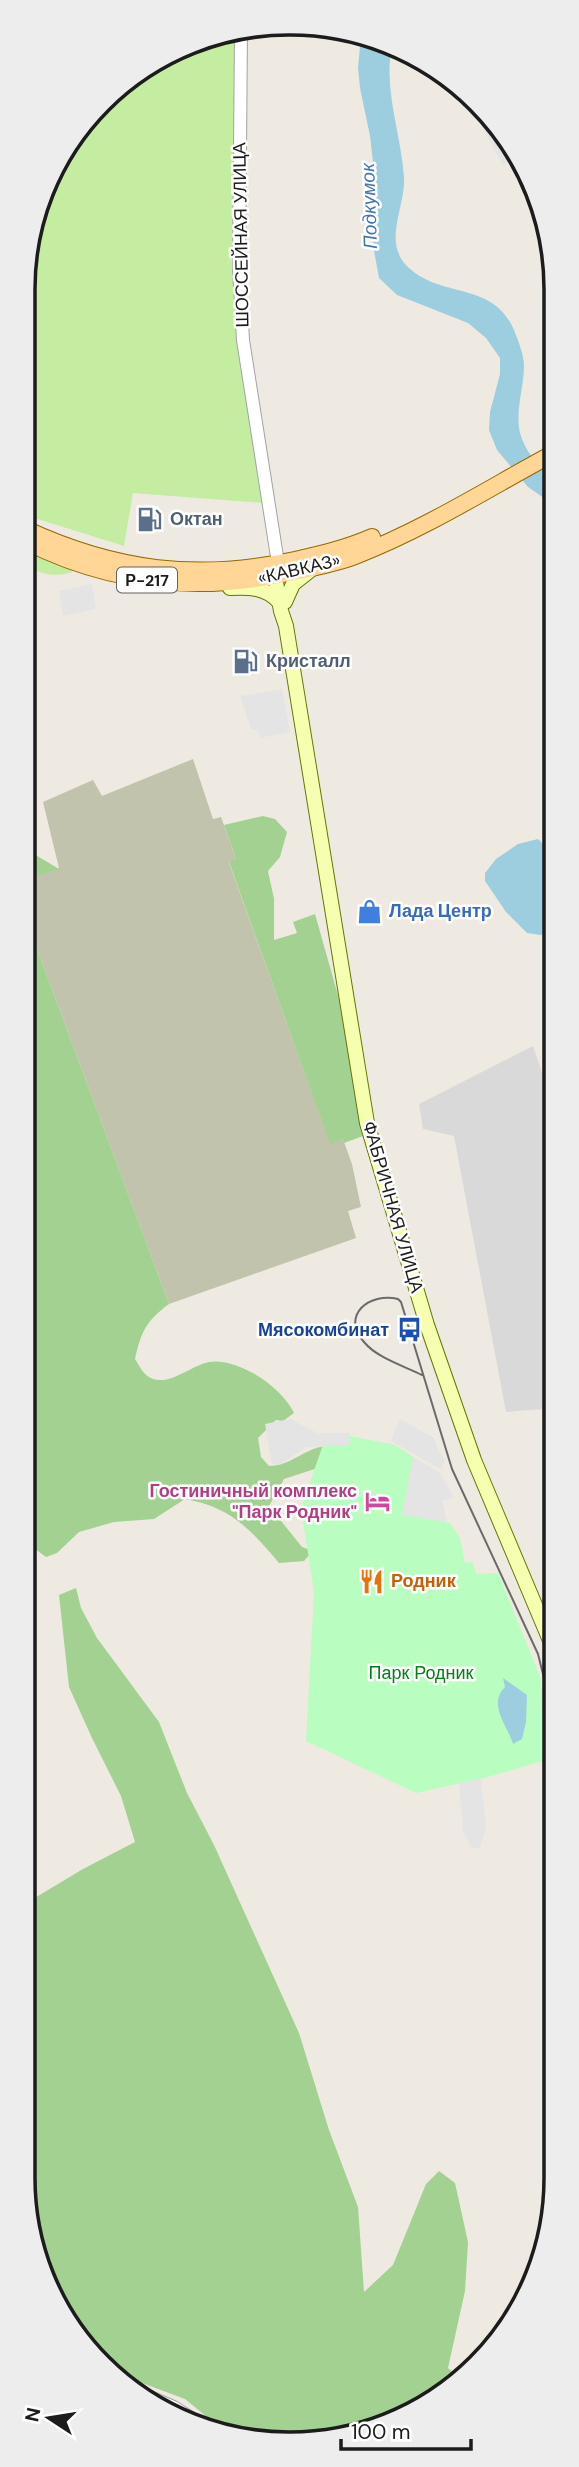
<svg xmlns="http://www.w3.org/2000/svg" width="579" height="2467" viewBox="0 0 579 2467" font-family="'DM Sans',sans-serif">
  <rect width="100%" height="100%" fill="#eeeae1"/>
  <polygon fill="#dad9d9" points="533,1046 554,1108 554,1408 506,1412 454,1136 423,1129 419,1104"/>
  <polygon fill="#c2c3ac" points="193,759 213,819 221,817 236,859 229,863 330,1143 343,1139 352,1164 361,1207 348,1211 356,1238 169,1304 24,914 24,880 59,868 43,802 93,780 102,796"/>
  <g fill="#c4eda2">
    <polygon points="235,31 235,319 263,503 133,493 124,546 31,517 25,512 25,254 59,156 127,78 221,32"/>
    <path d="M25 548 73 570 72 572C54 578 41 574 25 565Z"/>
  </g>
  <g fill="#a2d192">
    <polygon points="263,816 275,819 287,832 280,857 268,871 274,899 274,940 297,933 293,922 315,914 339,999 363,1136 344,1143 343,1139 330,1144 229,862 236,859 224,825"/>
    <polygon points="24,848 59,869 24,880"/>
    <path d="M24 914 169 1304C146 1321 141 1332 135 1359 140 1367 144 1376 153 1379 171 1385 192 1365 209 1362 238 1357 283 1388 294 1413L283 1421 276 1420 258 1438 261 1457 269 1466C291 1466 303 1449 325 1446L327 1465 284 1479 269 1506 302 1547 313 1551 304 1561 279 1563C251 1530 231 1507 185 1499L154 1519 114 1522 79 1532 57 1553 46 1557 35 1549 36 1520 24 1504Z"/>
    <polygon points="76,1588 81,1608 97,1638 159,1722 187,1793 214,1845 299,2033 329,2130 358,2207 364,2292 393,2265 426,2184 439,2171 455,2183 468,2242 465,2291 448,2368 461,2379 452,2389 375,2430 272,2444 224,2431 185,2399 115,2373 89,2354 43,2279 46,2265 38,2255 23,2177 23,1905 83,1869 135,1842 121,1796 92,1738 69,1687 59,1595"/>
  </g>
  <polygon fill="#b9fdc1" points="350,1436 395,1445 424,1464 413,1516 450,1523 460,1538 465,1563 473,1562 476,1574 498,1573 541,1679 546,1760 488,1777 416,1793 306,1741 314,1592 301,1508 325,1439"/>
  <g fill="#e4e4e4">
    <polygon points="465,92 478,101 517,156 503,165 464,95"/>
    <polygon points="92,584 96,609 63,616 59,591"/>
    <polygon points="282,689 290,732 260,738 258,730 251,729 240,696"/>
    <polygon points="290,1419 317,1433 350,1433 350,1445 306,1447 281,1464 272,1464 265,1424"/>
    <polygon points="400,1419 434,1438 437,1449 445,1460 441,1469 391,1441"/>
    <polygon points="413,1457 440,1473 454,1497 442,1501 447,1522 402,1515"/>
    <polygon points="481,1779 486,1827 480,1848 472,1848 463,1832 459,1783"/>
  </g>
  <g fill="#9dcee0">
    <path d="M361 36 392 46C383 89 401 133 404 177 406 207 381 243 409 268 443 299 493 281 514 330 518 340 524 355 524 366 524 389 513 417 522 439 528 455 542 470 554 481V505L528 487 497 450 489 430 490 412 500 374V358L486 338 468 323 397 295 379 278 373 245 376 188 370 136 360 88 358 68Z"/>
    <path d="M538 839C563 860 554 902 554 931L540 935 527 933 506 912 485 881V873L496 859 518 844Z"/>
    <path d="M503 1678 527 1695 526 1722 522 1739 513 1744C508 1726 487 1705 505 1687Z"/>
  </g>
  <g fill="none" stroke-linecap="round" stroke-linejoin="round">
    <defs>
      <polyline id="minor" points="136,2390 174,2406 206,2426"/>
      <polyline id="tertiary" points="241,30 239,269 243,340 278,563"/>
      <g id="secondary">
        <polyline points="273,565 281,611 286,626 367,1123 427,1325 474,1460 554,1650"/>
        <path d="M230 588C249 587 267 587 280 603"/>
        <polyline points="285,602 293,584 312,569"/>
      </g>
      <g id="primary">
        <path d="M25 529C116 571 197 581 295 560 321 554 347 548 372 537"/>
        <path d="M25 541C108 583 197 593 288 573 311 568 334 564 355 556 425 529 489 488 554 453"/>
      </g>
    </defs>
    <use href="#minor" stroke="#a3a3a3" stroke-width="12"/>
    <use href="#tertiary" stroke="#a3a3a3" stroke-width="14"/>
    <use href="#secondary" stroke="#647600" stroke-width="16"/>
    <use href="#primary" stroke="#946900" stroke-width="18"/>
    <use href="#minor" stroke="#fff" stroke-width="10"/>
    <use href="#tertiary" stroke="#fff" stroke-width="12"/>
    <use href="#secondary" stroke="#f6feaf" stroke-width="14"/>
    <use href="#primary" stroke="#ffd695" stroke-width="16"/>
    <path stroke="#6a6a6a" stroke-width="2" d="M422 1375C404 1366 377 1358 364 1342 340 1315 370 1292 398 1299L401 1302 452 1469 538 1654 554 1718"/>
  </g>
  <defs>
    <symbol id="fuel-bare" viewBox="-9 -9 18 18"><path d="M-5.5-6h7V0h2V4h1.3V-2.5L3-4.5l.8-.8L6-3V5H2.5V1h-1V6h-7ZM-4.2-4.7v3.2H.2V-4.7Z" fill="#5c6f8a" stroke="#fff" stroke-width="2.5" paint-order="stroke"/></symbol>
    <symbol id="shop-bare" viewBox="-9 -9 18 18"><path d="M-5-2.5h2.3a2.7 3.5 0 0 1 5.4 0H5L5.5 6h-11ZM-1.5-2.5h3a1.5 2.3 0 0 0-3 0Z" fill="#3f7fe0" stroke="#fff" stroke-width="2.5" paint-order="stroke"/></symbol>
    <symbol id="bus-bare" viewBox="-9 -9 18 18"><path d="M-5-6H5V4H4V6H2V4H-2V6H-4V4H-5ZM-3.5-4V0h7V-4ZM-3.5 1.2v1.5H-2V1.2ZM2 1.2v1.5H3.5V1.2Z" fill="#1a4fb4" stroke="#fff" stroke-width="2.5" paint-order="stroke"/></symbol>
    <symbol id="hotel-bare" viewBox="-9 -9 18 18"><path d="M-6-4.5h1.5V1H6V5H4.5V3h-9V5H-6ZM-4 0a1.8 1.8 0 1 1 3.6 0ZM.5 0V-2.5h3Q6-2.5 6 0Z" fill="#d1479c" stroke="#fff" stroke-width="2.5" paint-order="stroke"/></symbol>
    <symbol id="restaurant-bare" viewBox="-9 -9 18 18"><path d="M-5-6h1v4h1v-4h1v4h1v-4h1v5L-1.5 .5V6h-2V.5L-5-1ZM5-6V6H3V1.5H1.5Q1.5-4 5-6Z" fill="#e8710a" stroke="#fff" stroke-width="2.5" paint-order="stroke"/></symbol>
  </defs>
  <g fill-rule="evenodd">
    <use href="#fuel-bare" x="132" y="502" width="35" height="35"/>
    <use href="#fuel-bare" x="228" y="644" width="35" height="35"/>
    <use href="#shop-bare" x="352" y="894" width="35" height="35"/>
    <use href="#bus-bare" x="392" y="1312" width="35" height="35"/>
    <use href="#hotel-bare" x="360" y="1484" width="35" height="35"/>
    <use href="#restaurant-bare" x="354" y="1564" width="35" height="35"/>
  </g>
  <g text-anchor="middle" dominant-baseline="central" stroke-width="5" stroke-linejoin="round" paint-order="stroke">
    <rect fill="#fff" stroke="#606060" stroke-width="2" x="117" y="567.5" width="60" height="25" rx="5"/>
    <g font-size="16" font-weight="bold" fill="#1c1c1c">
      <text x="147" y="580">Р-217</text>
    </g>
    <g font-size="18" fill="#1c1c1c" stroke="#fff">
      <text transform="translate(241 235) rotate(-91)">ШОССЕЙНАЯ УЛИЦА</text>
      <text transform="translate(299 569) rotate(-13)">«КАВКАЗ»</text>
      <text transform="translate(393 1207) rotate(74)">ФАБРИЧНАЯ УЛИЦА</text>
    </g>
    <g font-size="18" font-weight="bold" fill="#4e5e75" stroke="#fff" text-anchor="start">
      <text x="170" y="519">Октан</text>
      <text x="266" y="661">Кристалл</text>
    </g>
    <g font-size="18" font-weight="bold" fill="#366cbe" stroke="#fff" text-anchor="start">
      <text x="389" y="911">Лада Центр</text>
    </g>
    <g font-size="18" font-weight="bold" fill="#164399" stroke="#fff" text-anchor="end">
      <text x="389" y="1330">Мясокомбинат</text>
    </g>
    <g font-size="18" font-weight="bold" fill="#b23c85" stroke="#fff" text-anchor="end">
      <text x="357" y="1491">Гостиничный комплекс<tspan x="357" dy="21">"Парк Родник"</tspan></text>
    </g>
    <g font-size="18" font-weight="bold" fill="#c56008" stroke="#fff" text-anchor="start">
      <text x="391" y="1581">Родник</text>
    </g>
    <g font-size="18" fill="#048013" stroke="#fff">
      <text x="421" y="1673">Парк Родник</text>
    </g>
    <g font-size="19" font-style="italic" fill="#4275b1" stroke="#fff">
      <text transform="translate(369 206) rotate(-92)">Подкумок</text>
    </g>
  </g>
  <path d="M0 0H579V2467H0ZM289 35H290A254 254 0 0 1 544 289V2178A254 254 0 0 1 290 2432H289A254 254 0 0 1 35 2178V289A254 254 0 0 1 289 35Z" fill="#ededed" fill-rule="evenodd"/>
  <path fill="none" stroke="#1c1c1c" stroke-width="3.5" d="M289 35H290A254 254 0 0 1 544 289V2178A254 254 0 0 1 290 2432H289A254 254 0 0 1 35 2178V289A254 254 0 0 1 289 35Z"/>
  <g transform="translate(49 2418) rotate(282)" stroke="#ffffff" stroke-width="5" paint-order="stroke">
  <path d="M0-5L12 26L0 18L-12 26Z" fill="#1c1c1c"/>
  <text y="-10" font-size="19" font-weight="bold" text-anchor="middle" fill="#1c1c1c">N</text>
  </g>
  <path d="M341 2439v10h130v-10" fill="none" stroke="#1c1c1c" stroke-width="3.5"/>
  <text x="351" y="2439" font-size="21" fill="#1c1c1c" stroke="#ffffff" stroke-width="5" paint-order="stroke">100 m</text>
</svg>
